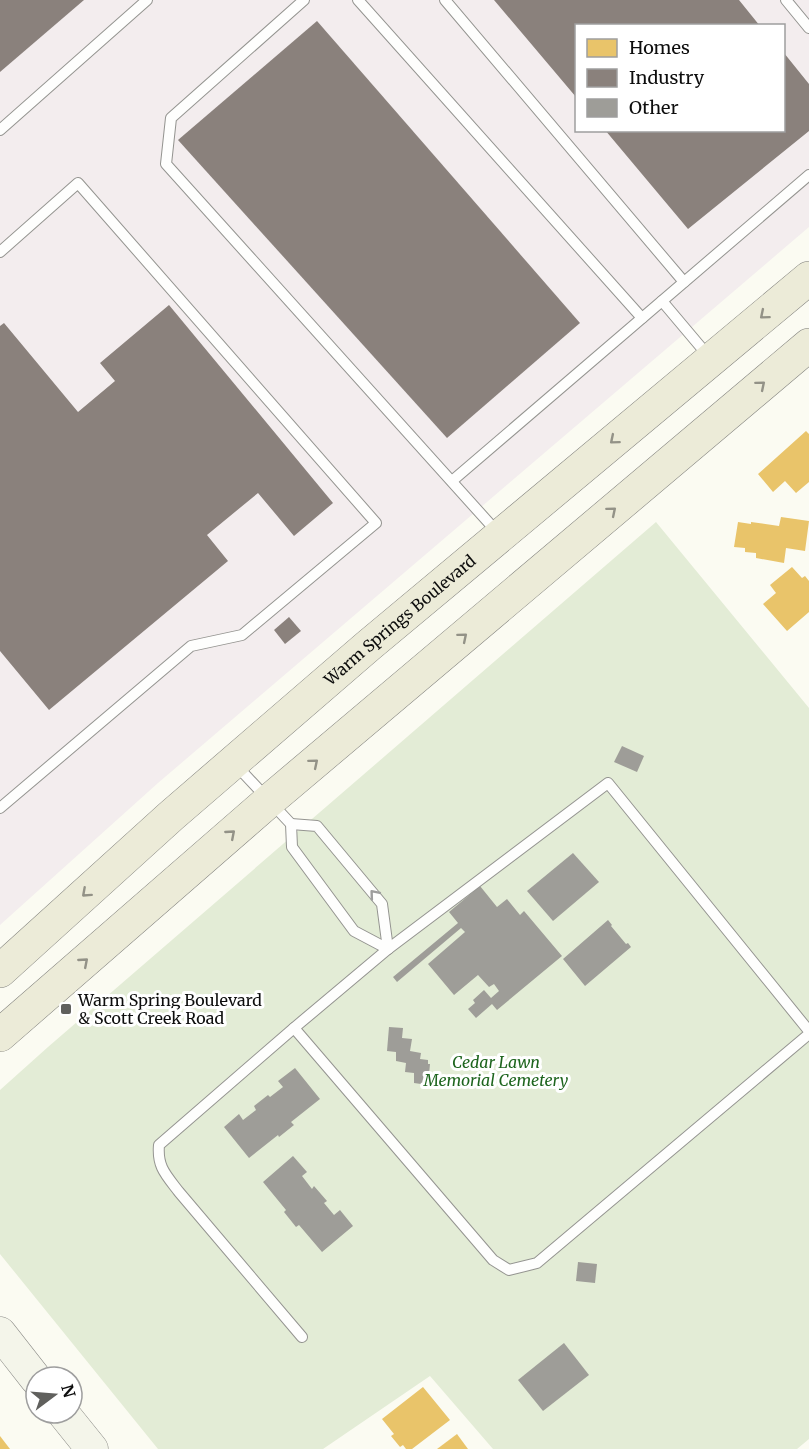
<svg xmlns="http://www.w3.org/2000/svg" width="809" height="1449" viewBox="0 0 809 1449" font-family="Merriweather,serif">
  <rect width="100%" height="100%" fill="#fbfbf2"/>
  <path fill="#f3edee" fill-rule="evenodd" d="M0 0H809V227L158 783 0 925ZM576 26H784V130H576Z"/>
  <polygon fill="#e3ecd6" points="656,522 809,708 809,1439 797,1449 493,1449 430,1376 323,1449 158,1449 0,1254 0,1090 48,1047"/>
  <g fill="#e9c46a">
    <polygon points="806,431 809,434 809,482 796,493 785,481 773,492 758,474"/>
    <polygon points="781,517 809,521 805,551 786,548 784,563 756,558 756,553 745,552 745,548 734,547 738,522 751,524 751,522 779,526"/>
    <polygon points="792,567 802,578 805,576 809,581 809,612 787,631 763,604 776,593 770,585"/>
    <polygon points="423,1387 450,1420 412,1449 406,1449 403,1445 400,1447 391,1436 394,1434 382,1419"/>
    <polygon points="457,1434 468,1449 437,1449"/>
    <polygon points="0,1436 10,1449 0,1449"/>
  </g>
  <g fill="#8a817c">
    <polygon points="0,0 84,0 0,72"/>
    <polygon points="494,0 739,0 760,26 576,26 576,97"/>
    <polygon points="317,21 580,323 447,438 178,140"/>
    <polygon points="784,53 809,84 809,131 688,229 605,130 784,130"/>
    <polygon points="169,305 333,503 294,536 258,493 207,535 228,561 49,710 0,651 0,326 4,323 78,412 115,381 100,363"/>
    <polygon points="289,617 301,631 285,644 274,630"/>
  </g>
  <g fill="#9e9d98">
    <polygon points="622,746 644,756 637,772 614,762"/>
    <polygon points="573,853 599,882 553,921 527,891"/>
    <polygon points="480,886 497,907 507,899 520,915 524,911 562,956 497,1010 492,1004 476,1018 468,1009 475,1003 473,1000 484,990 491,998 499,991 494,984 489,987 478,975 454,995 428,964 465,932 461,928 397,982 393,977 458,923 449,912"/>
    <polygon points="608,920 612,925 611,926 626,944 628,943 631,947 585,986 563,959"/>
    <polygon points="389,1027 403,1028 402,1038 412,1039 410,1051 421,1053 420,1059 428,1060 428,1064 430,1064 428,1085 414,1083 414,1073 405,1072 406,1063 396,1061 396,1052 387,1051"/>
    <polygon points="295,1068 320,1099 291,1122 294,1125 279,1137 278,1135 249,1158 224,1127 239,1114 243,1120 256,1110 254,1106 268,1095 270,1097 283,1087 278,1081"/>
    <polygon points="293,1156 307,1172 302,1176 312,1189 314,1186 327,1201 324,1203 334,1215 340,1210 353,1226 322,1252 299,1225 296,1227 284,1212 286,1210 263,1182"/>
    <polygon points="578,1262 597,1264 595,1283 576,1281"/>
    <polygon points="564,1343 589,1375 543,1411 518,1380"/>
  </g>
  <g fill="none" stroke-linecap="round" stroke-linejoin="round">
    <defs>
      <g id="lane">
        <polyline points="304,0 171,118 166,164 498,533"/>
        <polyline points="358,0 642,318"/>
        <polyline points="445,0 684,282"/>
        <polyline points="786,0 809,28"/>
        <polyline points="0,130 147,0"/>
        <polyline points="0,252 78,183 376,523 242,635 191,646 0,808"/>
        <polyline points="662,301 710,358"/>
        <polyline points="452,481 809,175"/>
        <polyline points="235,764 291,824 292,847 354,931 388,949"/>
        <polyline points="291,824 317,826 382,904 388,949"/>
        <path d="M294 1028 159 1145C157 1167 166 1175 179 1192L302 1337"/>
        <polyline points="809,1031 608,783 388,949 294,1028 493,1260 509,1270 537,1263 809,1034"/>
      </g>
      <g id="secondary">
        <polyline points="0,1333 36,1379"/>
        <polyline points="63,1413 92,1449"/>
      </g>
      <g id="primary">
        <path id="s1" d="M0 971 171 816 368 646 809 278"/>
        <polyline points="0,1035 270,800 809,345"/>
      </g>
    </defs>
    <use href="#lane" stroke="#949490" stroke-width="12"/>
    <use href="#secondary" stroke="#8b8b87" stroke-width="33"/>
    <use href="#primary" stroke="#81817d" stroke-width="34"/>
    <use href="#lane" stroke="#fefefd" stroke-width="10"/>
    <use href="#secondary" stroke="#f4f5ea" stroke-width="32"/>
    <use href="#primary" stroke="#ecebd8" stroke-width="33"/>
  </g>
  <defs><path id="oneway-chevron" d="M-2-3.5L2.5 0L-2 3.5" fill="none" stroke-width="1.6" stroke-linecap="round" stroke-linejoin="round" transform="scale(1.5)"/></defs>
  <g stroke="#939287">
    <use href="#oneway-chevron" transform="translate(764 315) rotate(140)"/>
    <use href="#oneway-chevron" transform="translate(761 385) rotate(-40)"/>
    <use href="#oneway-chevron" transform="translate(614 440) rotate(140)"/>
    <use href="#oneway-chevron" transform="translate(612 511) rotate(-40)"/>
    <use href="#oneway-chevron" transform="translate(463 637) rotate(-40)"/>
    <use href="#oneway-chevron" transform="translate(314 763) rotate(-40)"/>
    <use href="#oneway-chevron" transform="translate(231 834) rotate(-41)"/>
    <use href="#oneway-chevron" transform="translate(86 893) rotate(138)"/>
    <use href="#oneway-chevron" transform="translate(84 962) rotate(-41)"/>
  </g>
  <use stroke="#9e9e9d" href="#oneway-chevron" transform="translate(374 894) rotate(-130)"/>
  <rect fill="#60605d" stroke="#fff" stroke-width="2" x="60" y="1003" width="12" height="12" rx="3"/>
  <g text-anchor="middle" dominant-baseline="central" stroke-width="6" stroke-linejoin="round" paint-order="stroke">
    <g font-size="16" fill="#0d0d0d" stroke="#fff">
      <text stroke="none"><textPath href="#s1" startOffset="532">Warm Springs Boulevard</textPath></text>
    </g>
    <g font-size="16" fill="#0d0d0d" stroke="#fff" text-anchor="start">
      <text x="78" y="1000">Warm Spring Boulevard<tspan x="78" dy="18">&amp; Scott Creek Road</tspan></text>
    </g>
    <g font-size="16" font-style="italic" fill="#1e651e" stroke="#fff">
      <text x="496" y="1062">Cedar Lawn<tspan x="496" dy="18">Memorial Cemetery</tspan></text>
    </g>
  </g>
  <rect x="575" y="24" width="210" height="108" fill="#ffffff" stroke="#9e9e9e" stroke-width="1.5"/>
  <rect x="587" y="39" width="30" height="18" fill="#e9c46a" stroke="#9e9e9e" stroke-width="1.5"/>
  <text x="629" y="54" font-size="18" fill="#0d0d0d">Homes</text>
  <rect x="587" y="69" width="30" height="18" fill="#8a817c" stroke="#9e9e9e" stroke-width="1.5"/>
  <text x="629" y="84" font-size="18" fill="#0d0d0d">Industry</text>
  <rect x="587" y="99" width="30" height="18" fill="#9e9d98" stroke="#9e9e9e" stroke-width="1.5"/>
  <text x="629" y="114" font-size="18" fill="#0d0d0d">Other</text>
  <g transform="translate(54 1395) rotate(74)"><circle r="28" fill="#ffffff" stroke="#9e9e9e" stroke-width="1.5"/>
  <path d="M0-4.5L10 22L0 15L-10 22Z" fill="#60605d"/>
  <text y="-9" font-size="16" font-weight="bold" text-anchor="middle" fill="#0d0d0d">N</text>
  </g>
</svg>
